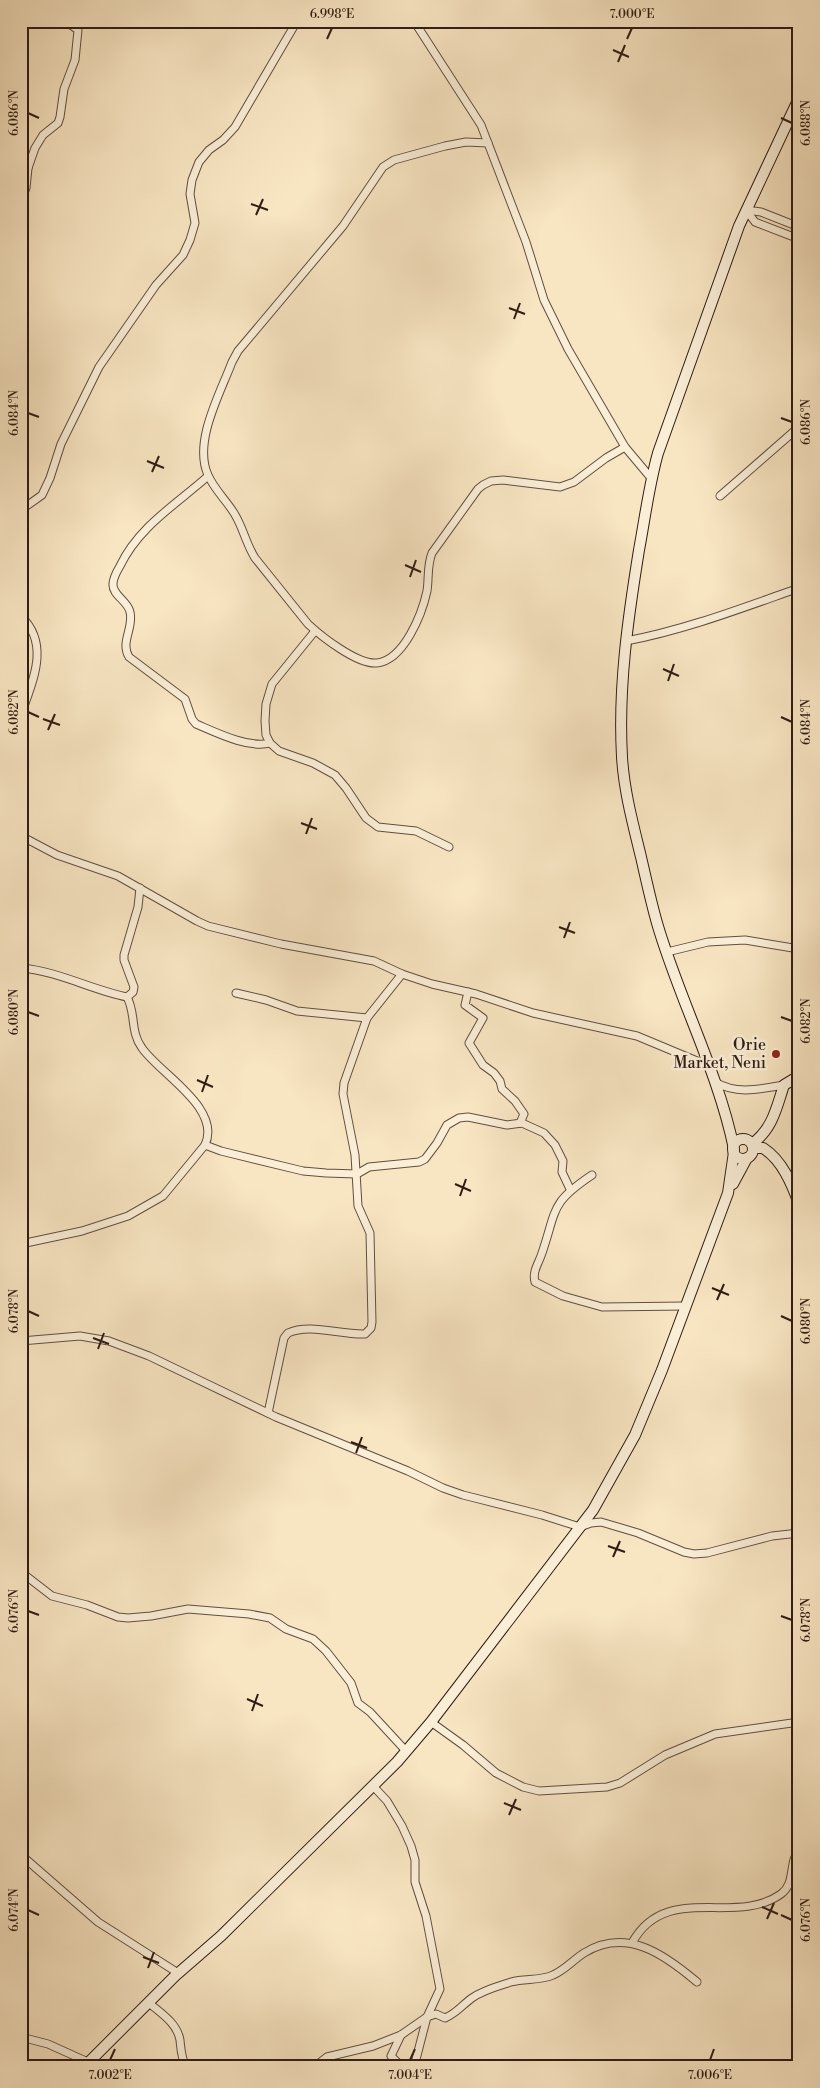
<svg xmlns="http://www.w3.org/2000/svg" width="820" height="2088" viewBox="0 0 820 2088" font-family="'Libre Bodoni',serif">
  <rect width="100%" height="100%" fill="#f8e5c2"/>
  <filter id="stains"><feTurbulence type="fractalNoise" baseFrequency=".004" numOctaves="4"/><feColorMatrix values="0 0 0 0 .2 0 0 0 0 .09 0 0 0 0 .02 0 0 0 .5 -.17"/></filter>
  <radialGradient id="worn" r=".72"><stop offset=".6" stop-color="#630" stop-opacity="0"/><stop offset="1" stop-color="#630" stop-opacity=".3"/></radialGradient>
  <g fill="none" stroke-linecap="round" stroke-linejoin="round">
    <defs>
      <g id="street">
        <polyline points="414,21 481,125 526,242 544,300 568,349 625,447 651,478"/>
        <path d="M488 143 466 142 445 146 394 160 383 167 343 226 238 351 232 362C220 394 193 442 208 475 214 489 226 500 234 513 243 527 246 544 255 558L308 624C322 637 358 665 377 663 404 660 422 614 427 591 429 578 427 565 432 553L478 489 483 485 491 481 503 480 560 487 574 482 606 458 625 447"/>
        <polyline points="21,171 28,168 35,148 43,135 58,123 60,117 64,89 75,60 78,30 71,25 52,21"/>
        <polyline points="21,201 26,188 28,168"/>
        <polyline points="746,210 755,222 799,239"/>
        <polyline points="746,210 761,212 799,227"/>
        <path d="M208 476C177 504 139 526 120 566 117 571 113 578 113 584 112 595 128 601 130 612 134 628 120 642 129 657L185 699 192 719 196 724C215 732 249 749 270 743"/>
        <polyline points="720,496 799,427"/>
        <polyline points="21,510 42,495 50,478 61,444 99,367 156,285 183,255 190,240 195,223 190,194 192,180 199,162 209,150 223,140 235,127 297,21"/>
        <path d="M21 616C51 645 32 682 21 715"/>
        <polyline points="315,631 272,684 266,704 265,721 266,735 270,743 279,751 313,763 335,775 346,788 366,818 378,827 416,831 449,847"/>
        <path d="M626 641C685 630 742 608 799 588"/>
        <polyline points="21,836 57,855 118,876 197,921 208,926 281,944 374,961 402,974 432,984 476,994 533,1013 637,1036 709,1066"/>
        <polyline points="667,952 708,942 745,940 799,949"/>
        <path d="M21 968C58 971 92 990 127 997L133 992 134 987 124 960V955L138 907 140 888"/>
        <polyline points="468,992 465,1005 483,1018 469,1043 483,1065 494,1073 500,1081 502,1089 515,1101 524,1114 520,1123"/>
        <polyline points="236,993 266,1000 297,1011 367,1018"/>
        <path d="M715 1082C737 1095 760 1089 784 1085"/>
        <polyline points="205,1145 221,1151 303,1171 326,1173 357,1174 369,1167 419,1162 425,1159 437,1143 447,1125 459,1118 468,1117 507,1125 522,1123 544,1133 555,1145 563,1161 562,1172 570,1189"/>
        <path d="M592 1175C550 1203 557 1209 542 1253 539 1263 532 1271 535 1282L563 1296 602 1307 685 1306"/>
        <path d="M21 1244 82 1231 128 1216 163 1196 205 1145C222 1108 160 1074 142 1048 130 1032 136 1013 127 997"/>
        <polyline points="21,1341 80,1336 109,1341 149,1356 276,1417 408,1471 443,1488 463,1495 542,1515 580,1527 591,1523 601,1522 638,1533 684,1552 694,1554 707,1553 772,1536 799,1533"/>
        <path d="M268 1413 284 1338 288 1333C310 1323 340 1335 365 1334L371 1328 372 1322 370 1233 358 1206 355 1155 343 1094 344 1083 367 1018 402 974"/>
        <polyline points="21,1572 52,1596 87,1605 118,1617 128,1618 151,1616 188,1609 249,1614 270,1618 286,1629 313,1639 326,1651 351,1683 358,1703 370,1712 406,1751"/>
        <polyline points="431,1722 463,1745 496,1773 523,1787 539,1791 607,1787 620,1783 665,1755 715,1734 799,1722"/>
        <polyline points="374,1787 387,1801 402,1826 411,1846 415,1860 415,1882 426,1916 440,1989 427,2017 414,2067"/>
        <polyline points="21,1855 98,1922 178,1973"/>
        <path d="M632 1943C666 1881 735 1927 781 1894 796 1883 788 1863 799 1850"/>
        <path d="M149 2003C161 2013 177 2023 180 2040 181 2050 181 2057 186 2067"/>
        <polyline points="401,2035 391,2056 402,2067"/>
        <polyline points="21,2037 48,2044 88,2062"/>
        <path d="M314 2067 327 2057 373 2046 401 2035 427 2017 436 2014 445 2018C457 2013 462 2005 472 1998 483 1990 499 1986 511 1982 525 1978 540 1981 553 1975 565 1970 573 1960 584 1953 626 1927 664 1954 697 1982"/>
      </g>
      <g id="secondary">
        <circle cx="743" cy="1149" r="10"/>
        <path d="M752 1144C773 1128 776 1109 784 1085L799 1076"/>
        <path d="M753 1148H763C782 1160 792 1184 799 1204"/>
        <path d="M734 1149C718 1071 679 999 657 923 651 902 646 879 641 857 633 824 624 791 622 757 618 687 628 618 639 550 645 518 649 485 658 453L739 226 799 98"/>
        <polyline points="733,1184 747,1158"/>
        <polyline points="84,2067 175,1976 221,1936 397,1762 431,1722 593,1510 635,1435 662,1370 728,1193 734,1152"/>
      </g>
    </defs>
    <use href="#street" stroke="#614e40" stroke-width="9"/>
    <use href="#secondary" stroke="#2f1c14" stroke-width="12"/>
    <use href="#street" stroke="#faeed7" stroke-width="7"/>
    <use href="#secondary" stroke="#faeed7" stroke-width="10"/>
  </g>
  <path fill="none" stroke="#2f1c14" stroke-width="2" d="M327 39 332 28M627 39 632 28M613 50 629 57M618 62 625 45M28 113 39 118M781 118 792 123M251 204 268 210M256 215 263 199M509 308 525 314M514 319 520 303M28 413 39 417M781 418 792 422M147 461 164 468M152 472 159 456M405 565 421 572M410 577 416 560M663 669 679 676M668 681 674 664M28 712 39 717M781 717 792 722M43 719 60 725M48 730 55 714M301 823 317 829M306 834 312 818M559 927 575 933M564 938 570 922M28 1012 39 1016M781 1017 792 1021M197 1080 213 1087M202 1092 208 1075M455 1184 471 1191M460 1196 466 1179M712 1288 729 1295M717 1300 724 1284M28 1311 39 1316M781 1316 792 1321M93 1338 109 1344M98 1349 104 1333M351 1442 367 1448M356 1453 362 1437M608 1546 625 1552M613 1557 620 1541M28 1611 39 1615M781 1616 792 1620M247 1699 263 1706M252 1711 258 1694M504 1803 521 1810M509 1815 516 1799M762 1907 778 1914M28 1910 39 1915M781 1915 792 1920M767 1919 774 1903M143 1957 159 1963M148 1968 154 1952M110 2060 115 2049M410 2060 415 2049M710 2060 714 2049"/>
  <circle fill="#8f2418" stroke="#faeed7" stroke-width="2" cx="776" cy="1054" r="5"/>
  <g text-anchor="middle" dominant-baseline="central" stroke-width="5" stroke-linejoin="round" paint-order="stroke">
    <g font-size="16" fill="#2f1c14" stroke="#faeed7" text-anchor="end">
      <text x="766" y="1045">Orie<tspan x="766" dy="18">Market, Neni</tspan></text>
    </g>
  </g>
  <rect width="820" height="2088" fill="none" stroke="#f8e5c2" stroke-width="55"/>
  <rect x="28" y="28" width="764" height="2032" fill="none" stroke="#2f1c14" stroke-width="2"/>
  <g font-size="12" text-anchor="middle" fill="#2f1c14">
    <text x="332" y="18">6.998°E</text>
    <text x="632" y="18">7.000°E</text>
    <text transform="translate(14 113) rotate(-90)" y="4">6.086°N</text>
    <text transform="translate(806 123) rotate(-90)" y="4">6.088°N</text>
    <text transform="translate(14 413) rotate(-90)" y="4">6.084°N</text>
    <text transform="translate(806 422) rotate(-90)" y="4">6.086°N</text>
    <text transform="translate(14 712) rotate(-90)" y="4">6.082°N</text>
    <text transform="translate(806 722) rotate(-90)" y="4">6.084°N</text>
    <text transform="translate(14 1012) rotate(-90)" y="4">6.080°N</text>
    <text transform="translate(806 1021) rotate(-90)" y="4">6.082°N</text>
    <text transform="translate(14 1311) rotate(-90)" y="4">6.078°N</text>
    <text transform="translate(806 1321) rotate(-90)" y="4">6.080°N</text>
    <text transform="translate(14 1611) rotate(-90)" y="4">6.076°N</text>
    <text transform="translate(806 1620) rotate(-90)" y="4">6.078°N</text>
    <text transform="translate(14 1910) rotate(-90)" y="4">6.074°N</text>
    <text transform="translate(806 1920) rotate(-90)" y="4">6.076°N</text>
    <text x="110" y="2079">7.002°E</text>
    <text x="410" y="2079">7.004°E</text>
    <text x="710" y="2079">7.006°E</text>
  </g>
  <rect width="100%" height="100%" filter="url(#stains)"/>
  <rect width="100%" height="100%" fill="url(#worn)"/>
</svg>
